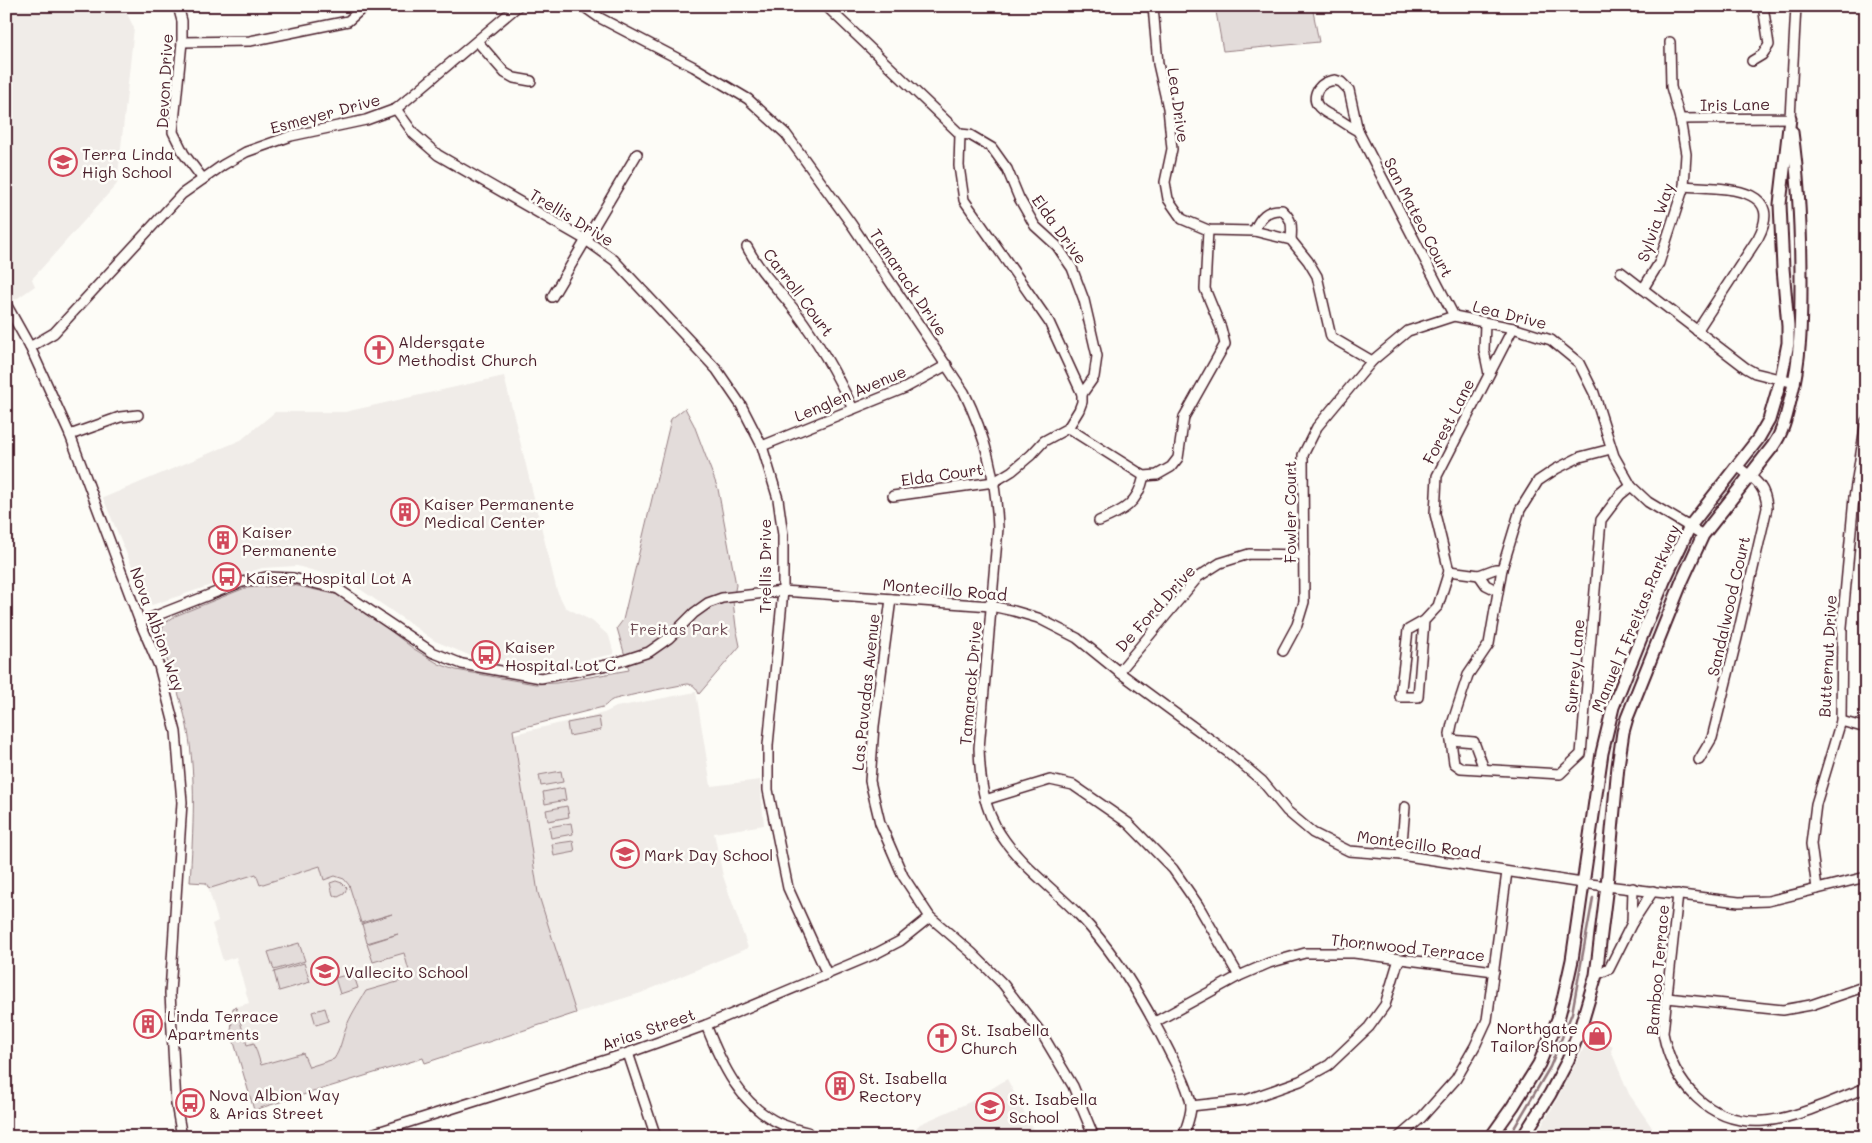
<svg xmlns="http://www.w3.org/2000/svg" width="1872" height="1143" viewBox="0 0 1872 1143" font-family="Mali,sans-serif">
  <rect width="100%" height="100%" fill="#fdfcf7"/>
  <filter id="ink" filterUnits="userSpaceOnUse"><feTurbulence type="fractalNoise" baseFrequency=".02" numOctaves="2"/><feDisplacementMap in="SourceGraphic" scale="10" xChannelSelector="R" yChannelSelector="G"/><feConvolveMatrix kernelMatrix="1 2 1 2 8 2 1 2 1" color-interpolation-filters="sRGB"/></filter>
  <g filter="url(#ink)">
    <g fill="#f0ece8">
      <polygon points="6,6 123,6 134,28 117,184 32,279 35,286 15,300 6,288"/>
      <polygon points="504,376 557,591 565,607 592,621 609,636 614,654 559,665 533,665 471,656 435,641 347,580 297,566 262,568 152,605 145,597 103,498 241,440 275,412 345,412"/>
      <polygon points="696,692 711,786 760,780 764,825 714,833 723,876 748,948 641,993 576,1013 538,893 514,734 604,713 616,707"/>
      <polygon points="320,866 344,879 349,885 356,905 387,896 412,978 366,991 346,1029 341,1046 334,1059 309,1068 303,1053 261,1065 254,1043 247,1045 236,1007 249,1003 236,957 223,961 212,924 218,921 208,887 211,888 256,874 260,885"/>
      <polygon points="1590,1036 1613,1046 1611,1051 1629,1094 1653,1129 1663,1137 1534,1137 1554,1105"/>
      <polygon points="1007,1079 1037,1137 907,1137 920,1124 970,1102"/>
    </g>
    <g fill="#e3dcda" stroke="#967e82">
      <polygon points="1215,6 1312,6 1319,42 1223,51"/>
      <path d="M685 408 694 425 718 489 736 585 733 601 736 627 740 646 699 694C696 688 695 685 688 684 684 684 616 698 612 700 608 702 607 705 603 707L513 730 538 893 576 1013 425 1063 423 1058 254 1110 231 1032 233 1008 236 1007 247 1045 254 1043 261 1065 303 1053 309 1067 334 1059C340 1050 342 1040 345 1030 350 1016 358 1004 366 991L411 978 404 953 373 962 367 944 398 934 367 943 362 924 392 914 361 923 349 885 344 879 335 876 324 880 320 866 260 885 256 874 211 888 208 887 206 883 190 882C193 830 197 778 187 726 181 697 170 670 161 642L160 636 164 624 175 616 245 588 293 585 339 595 362 609 414 649 439 664 456 670 535 684 556 683 629 670 617 628 623 620 671 419Z"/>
      <polygon points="599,717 601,730 569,736 567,723"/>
      <polygon points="561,771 563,782 541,786 539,775"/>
      <polygon points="564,788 566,800 545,804 543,792"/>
      <polygon points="567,806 569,817 548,821 546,810"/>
      <polygon points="571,823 573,834 551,838 549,827"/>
      <polygon points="573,841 575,852 554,856 552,844"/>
      <polygon points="336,881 342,883 347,888 344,894 338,897 333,895 330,883"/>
      <polygon points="299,943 305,961 274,970 268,952"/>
      <polygon points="304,963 310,982 279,991 274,972"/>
      <polygon points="353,973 358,988 340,994 335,978"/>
      <polygon points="325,1008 329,1021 316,1025 312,1012"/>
    </g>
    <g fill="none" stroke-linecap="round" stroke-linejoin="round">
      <polyline stroke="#91777b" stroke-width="2.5" points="1507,1137 1513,1130 1550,1067 1572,1013 1593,898"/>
      <defs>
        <g id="minor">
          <polyline points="178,6 182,21 182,42 173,132 184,154 203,179"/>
          <path d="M583 6 600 18 694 67 748 99 786 134 852 225 964 392C986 437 996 478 998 528L979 748C980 778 983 809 1001 835 1021 866 1054 889 1080 916 1118 956 1147 1006 1171 1055 1179 1071 1188 1087 1191 1104 1192 1114 1186 1127 1183 1137"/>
          <polyline points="826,6 960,134 970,135 992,148 1007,169 1019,198 1035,226 1057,246 1072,268 1084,300 1097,356 1094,377 1082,394"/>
          <polyline points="1153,6 1158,64 1168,108 1172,149 1165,182 1168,199 1182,219 1208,230 1254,231 1291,240 1308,261 1317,276 1331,337 1372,361 1408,331 1454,316 1513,328 1551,340 1579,363 1594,393 1614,456 1631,486 1648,502 1703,535"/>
          <polyline points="477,41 505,73 514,78 531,81"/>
          <polyline points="182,42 250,41 348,21 365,6"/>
          <polyline points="1670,42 1671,87 1680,119 1686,154 1684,186 1659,263 1643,289 1746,368 1755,373 1795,383"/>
          <polyline points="1752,61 1762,55 1769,45 1763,6"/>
          <path d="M1335 80 1341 82 1349 90 1358 131C1352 128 1346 124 1340 120 1328 114 1308 107 1318 89 1322 83 1328 81 1335 80Z"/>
          <polyline points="396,109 414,134 438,155 586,240 614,260 717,370 741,405 762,446 778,499 783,535 783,591 768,745 768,790 788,888 827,974"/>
          <polyline points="1680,119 1790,118 1796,6"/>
          <polyline points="1358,131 1454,316"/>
          <path d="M1684 186C1717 189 1787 184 1758 238L1697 331"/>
          <path d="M1254 231C1260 217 1267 209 1282 210 1293 220 1292 226 1291 240"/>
          <path d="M747 247C761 274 778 288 796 312 820 344 836 373 853 409"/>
          <polyline points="1621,272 1643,289"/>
          <polyline points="552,297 637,154"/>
          <polyline points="6,304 30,347 70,435 140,622 159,666 176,732 182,802 170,993 176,1104 182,1137"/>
          <polyline points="1485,323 1484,350 1489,374"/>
          <polyline points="30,347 54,333 182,194 223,165 246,152 291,136 366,120 396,109 518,6"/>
          <polyline points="1068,428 1144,476 1157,475 1171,467 1178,458 1184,417 1225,344 1221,328 1205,289 1208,230"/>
          <polyline points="70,435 120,417 138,415"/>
          <polyline points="762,446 905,388 947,365"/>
          <polyline points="1611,449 1580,457 1556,469 1538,481 1520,510 1502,569 1489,644 1468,675 1452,724 1450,734 1454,763 1461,768 1560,774 1581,754 1601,520 1620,495 1631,486"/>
          <polyline points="893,496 994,482 1012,471 1031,455 1044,441 1068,428 1079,410 1082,402 1082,394 1049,322 964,200 959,166 960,134"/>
          <polyline points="1854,498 1866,500"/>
          <path d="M1099 521C1123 511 1138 504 1144 476"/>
          <polyline points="1449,571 1479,575 1495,569 1502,569"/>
          <polyline points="1479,575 1486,585 1498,591"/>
          <polyline points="891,599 874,726 870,781 880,823 903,876 930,917 972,953 1003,984 1042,1034 1073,1086 1094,1137"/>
          <polyline points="1424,621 1418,697 1400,697 1408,630 1424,621 1438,606 1449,571 1435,514 1437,476 1513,328"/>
          <polyline points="140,622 242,582 267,577 293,578 338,589 432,652 462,664 541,678 612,664 649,652 669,638 694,613 708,603 722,598 783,591 991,606 1014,611 1038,618 1077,638 1119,672 1229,753 1262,781 1287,811 1313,833 1349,851 1401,855 1582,883 1739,902 1768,901 1866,877"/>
          <polyline points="1283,651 1297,625 1304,602 1303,455 1317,427 1372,361"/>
          <polyline points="1119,672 1198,577 1220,563 1249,554 1304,555"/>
          <polyline points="1841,721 1866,728"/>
          <polyline points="1451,740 1474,742 1484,769"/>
          <path d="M1699 760 1712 738 1737 638 1767 508C1766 485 1754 479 1737 466"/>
          <polyline points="985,800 1050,780 1073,785 1128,823 1173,869 1198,905 1239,976"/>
          <polyline points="1401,855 1405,807"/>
          <polyline points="1817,889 1811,844 1816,804 1841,721 1842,627 1854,498 1866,421"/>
          <path d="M1678 894 1663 1033C1673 1084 1709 1125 1764 1121 1795 1119 1836 1099 1866 1088"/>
          <polyline points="1632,923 1633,888"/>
          <polyline points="1596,975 1609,969 1632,923 1653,891"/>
          <polyline points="1667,998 1783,1010 1811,1005 1866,986"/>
          <polyline points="1155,1022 1239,976 1269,963 1305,953 1354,953 1494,971"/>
          <path d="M706 1025C721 1063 740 1106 781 1124 789 1127 798 1130 807 1132V1137"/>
          <polyline points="628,1053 656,1137"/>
          <polyline points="1191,1106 1246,1100 1300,1081 1329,1065 1369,1027 1385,1005 1399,959"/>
          <polyline points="362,1137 628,1053 706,1025 877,953 900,941 930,917"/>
          <polyline points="1399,1137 1421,1118 1456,1079 1475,1046 1487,1020 1507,872"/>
        </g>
        <g id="tertiary">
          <polyline points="1491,1137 1513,1106 1539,1064 1558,1019 1564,996 1572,960 1602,753 1613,707 1664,581 1690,526 1758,439 1769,420 1781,379 1788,343 1788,326 1783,268 1780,204 1790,118"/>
          <path d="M1523 1137 1550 1094 1568 1060 1580 1029 1596 975 1607 885 1618 766 1623 732 1627 718 1682 581 1703 535 1773 446C1783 432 1786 418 1790 401 1801 358 1801 324 1801 280 1801 230 1799 182 1792 132"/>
        </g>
      </defs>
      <use href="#minor" stroke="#4a1f2b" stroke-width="12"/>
      <use href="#tertiary" stroke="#4a1f2b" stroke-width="15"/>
      <use href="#minor" stroke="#fdfcf7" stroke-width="9"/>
      <use href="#tertiary" stroke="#fdfcf7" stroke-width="11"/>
    </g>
  </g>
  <defs>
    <symbol id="school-ring" viewBox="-11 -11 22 22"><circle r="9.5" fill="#fdfcf7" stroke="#d1495b" stroke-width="1.5"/><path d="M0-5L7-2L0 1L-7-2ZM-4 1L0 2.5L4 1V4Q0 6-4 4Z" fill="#d1495b"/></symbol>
    <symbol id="church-ring" viewBox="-11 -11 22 22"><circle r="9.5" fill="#fdfcf7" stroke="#d1495b" stroke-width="1.5"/><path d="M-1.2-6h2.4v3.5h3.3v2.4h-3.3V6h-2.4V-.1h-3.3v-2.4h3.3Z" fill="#d1495b"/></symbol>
    <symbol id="building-ring" viewBox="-11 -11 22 22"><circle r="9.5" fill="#fdfcf7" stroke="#d1495b" stroke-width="1.5"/><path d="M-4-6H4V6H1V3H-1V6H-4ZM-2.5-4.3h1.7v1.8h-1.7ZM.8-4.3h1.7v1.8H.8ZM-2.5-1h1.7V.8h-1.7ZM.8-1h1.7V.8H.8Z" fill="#d1495b"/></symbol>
    <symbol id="bus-ring" viewBox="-11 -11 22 22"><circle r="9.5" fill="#fdfcf7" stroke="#d1495b" stroke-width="1.5"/><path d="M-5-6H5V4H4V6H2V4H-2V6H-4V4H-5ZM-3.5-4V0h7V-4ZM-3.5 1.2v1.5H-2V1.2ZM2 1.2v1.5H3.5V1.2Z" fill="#d1495b"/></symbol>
    <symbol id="shop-ring" viewBox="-11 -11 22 22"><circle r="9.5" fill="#fdfcf7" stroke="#d1495b" stroke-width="1.5"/><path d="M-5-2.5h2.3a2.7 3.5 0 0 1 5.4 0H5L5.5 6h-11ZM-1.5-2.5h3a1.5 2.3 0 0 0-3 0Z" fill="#d1495b"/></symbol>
  </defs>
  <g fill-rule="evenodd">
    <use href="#school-ring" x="47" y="146" width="32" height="32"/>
    <use href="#church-ring" x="363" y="334" width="32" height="32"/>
    <use href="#building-ring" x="389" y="496" width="32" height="32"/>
    <use href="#building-ring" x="207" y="524" width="32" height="32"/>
    <use href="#bus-ring" x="211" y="561" width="32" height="32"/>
    <use href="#bus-ring" x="470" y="639" width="32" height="32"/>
    <use href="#school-ring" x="609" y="838" width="32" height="32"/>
    <use href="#school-ring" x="309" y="955" width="32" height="32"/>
    <use href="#building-ring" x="132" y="1008" width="32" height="32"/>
    <use href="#shop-ring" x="1581" y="1020" width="32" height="32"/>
    <use href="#church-ring" x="926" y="1022" width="32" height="32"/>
    <use href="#building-ring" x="824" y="1070" width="32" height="32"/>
    <use href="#bus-ring" x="174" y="1087" width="32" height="32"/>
    <use href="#school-ring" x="974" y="1091" width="32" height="32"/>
  </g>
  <g text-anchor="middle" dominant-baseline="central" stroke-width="5" stroke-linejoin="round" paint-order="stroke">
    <g font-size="16" fill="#4a1f2b" stroke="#fdfcf7">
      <text transform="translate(164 81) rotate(-87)">Devon Drive</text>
      <text transform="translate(1735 104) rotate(-1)">Iris Lane</text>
      <text transform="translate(1179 105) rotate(82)">Lea Drive</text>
      <text transform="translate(325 113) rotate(-15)">Esmeyer Drive</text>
      <text transform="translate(572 217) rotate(31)">Trellis Drive</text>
      <text transform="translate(1419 217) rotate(63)">San Mateo Court</text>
      <text transform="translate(1655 222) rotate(-71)">Sylvia Way</text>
      <text transform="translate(1060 229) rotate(54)">Elda Drive</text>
      <text transform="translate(909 282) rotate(56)">Tamarack Drive</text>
      <text transform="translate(799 292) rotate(53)">Carroll Court</text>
      <text transform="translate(1510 314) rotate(14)">Lea Drive</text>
      <text transform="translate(850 393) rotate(-23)">Lenglen Avenue</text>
      <text transform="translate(1448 421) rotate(-63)">Forest Lane</text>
      <text transform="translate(942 474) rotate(-8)">Elda Court</text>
      <text transform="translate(1289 512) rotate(-90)">Fowler Court</text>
      <text transform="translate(764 566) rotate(-90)">Trellis Drive</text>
      <text transform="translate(945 589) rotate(5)">Montecillo Road</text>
      <text transform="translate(1728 606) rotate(-77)">Sandalwood Court</text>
      <text transform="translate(1155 608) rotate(-48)">De Ford Drive</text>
      <text transform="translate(1635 618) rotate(-67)">Manuel T Freitas Parkway</text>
      <text transform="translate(158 629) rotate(70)">Nova Albion Way</text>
      <text transform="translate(1827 656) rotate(-87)">Butternut Drive</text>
      <text transform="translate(1574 666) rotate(-85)">Surrey Lane</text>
      <text transform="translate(970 683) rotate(-85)">Tamarack Drive</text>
      <text transform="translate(865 692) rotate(-84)">Las Pavadas Avenue</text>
      <text transform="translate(1419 844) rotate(8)">Montecillo Road</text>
      <text transform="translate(1408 947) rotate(6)">Thornwood Terrace</text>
      <text transform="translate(1657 970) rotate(-85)">Bamboo Terrace</text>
      <text transform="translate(648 1029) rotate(-19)">Arias Street</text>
    </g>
    <g font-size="16" fill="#4a1f2b" stroke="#fdfcf7" text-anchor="start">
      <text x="82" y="153">Terra Linda<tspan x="82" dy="18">High School</tspan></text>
      <text x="398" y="341">Aldersgate<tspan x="398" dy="18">Methodist Church</tspan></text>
      <text x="424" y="503">Kaiser Permanente<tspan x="424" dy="18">Medical Center</tspan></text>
      <text x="242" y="531">Kaiser<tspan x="242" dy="18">Permanente</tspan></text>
      <text x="246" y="577">Kaiser Hospital Lot A</text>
      <text x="505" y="646">Kaiser<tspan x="505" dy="18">Hospital Lot C</tspan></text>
      <text x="644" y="854">Mark Day School</text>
      <text x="344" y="971">Vallecito School</text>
      <text x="167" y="1015">Linda Terrace<tspan x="167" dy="18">Apartments</tspan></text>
      <text x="1578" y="1027" text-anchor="end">Northgate<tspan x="1578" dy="18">Tailor Shop</tspan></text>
      <text x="961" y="1029">St. Isabella<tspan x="961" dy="18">Church</tspan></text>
      <text x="859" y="1077">St. Isabella<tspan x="859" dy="18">Rectory</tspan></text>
      <text x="209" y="1094">Nova Albion Way<tspan x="209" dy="18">&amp; Arias Street</tspan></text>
      <text x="1009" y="1098">St. Isabella<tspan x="1009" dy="18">School</tspan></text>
    </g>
    <g font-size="16" fill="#704e57" stroke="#fdfcf7">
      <text x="679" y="628">Freitas Park</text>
    </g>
  </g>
  <rect width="1872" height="1143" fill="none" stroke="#fdfcf7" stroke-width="25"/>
  <rect x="12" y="12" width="1847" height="1118" fill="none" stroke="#4a1f2b" stroke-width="2" filter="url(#ink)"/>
</svg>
